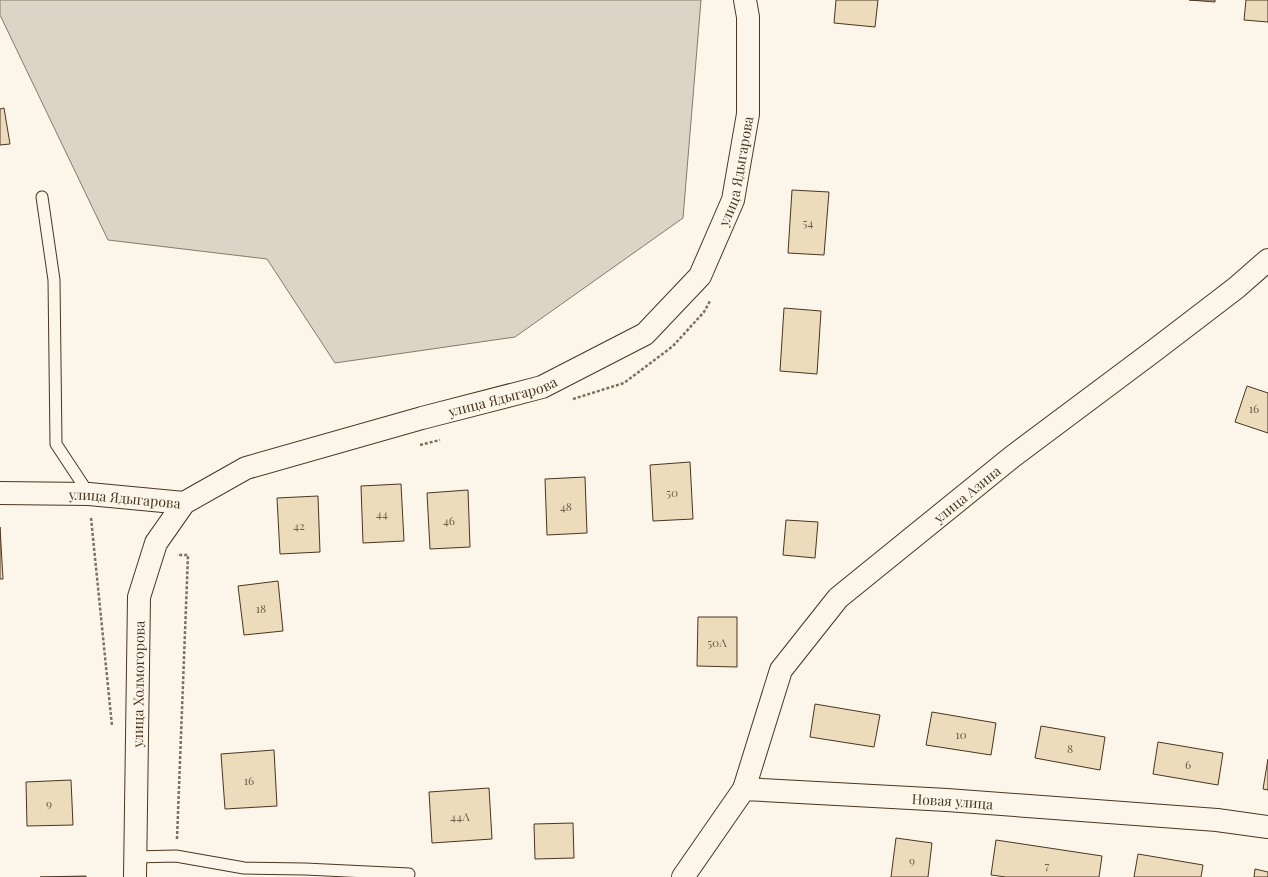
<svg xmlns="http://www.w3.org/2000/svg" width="1268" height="877" viewBox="0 0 1268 877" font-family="'Playfair Display',serif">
  <rect width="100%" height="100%" fill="#fbf6e9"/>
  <polygon fill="#dcd4c6" stroke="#887966" points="0,0 701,0 683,218 515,337 335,363 267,259 108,240 0,15"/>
  <g fill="#ecdcbc" stroke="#4a3520">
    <polygon points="836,0 878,0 875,27 834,23"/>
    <polygon points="1189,0 1215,0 1215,2"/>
    <polygon points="1246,0 1268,0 1268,22 1244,20"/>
    <polygon points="4,108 10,144 0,145 0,109"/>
    <polygon points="792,190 829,192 824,255 788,253"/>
    <polygon points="784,308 821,311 817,374 780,371"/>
    <polygon points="1247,386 1268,393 1268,433 1235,422"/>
    <polygon points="690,462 693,519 653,521 650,465"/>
    <polygon points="585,477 587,533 547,535 545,479"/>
    <polygon points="401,484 404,541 363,543 361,486"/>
    <polygon points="468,490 470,547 430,549 427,493"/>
    <polygon points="318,496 320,552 280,554 277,498"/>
    <polygon points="786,520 818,522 815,558 783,555"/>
    <polygon points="0,527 3,579 0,579"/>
    <polygon points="278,581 283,631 244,635 238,586"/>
    <polygon points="698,617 737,617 737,667 697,666"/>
    <polygon points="815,704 880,715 874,747 810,737"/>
    <polygon points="932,712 996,723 991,755 926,745"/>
    <polygon points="1041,726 1105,737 1100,770 1035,758"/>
    <polygon points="1158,742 1223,753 1218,785 1153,774"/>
    <polygon points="274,750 277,806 225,809 221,754"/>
    <polygon points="1268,759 1268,790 1263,789"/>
    <polygon points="71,780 73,825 27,826 26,782"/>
    <polygon points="489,788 492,839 432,843 429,792"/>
    <polygon points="573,823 574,858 535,859 534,824"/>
    <polygon points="896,838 932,843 928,877 891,877"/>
    <polygon points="996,840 1102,856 1099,877 1006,877 991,875"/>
    <polygon points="1138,854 1203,865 1201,877 1134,877"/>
    <polygon points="1255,869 1268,872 1268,877 1254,877"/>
    <polygon points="86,876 86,877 40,877"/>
  </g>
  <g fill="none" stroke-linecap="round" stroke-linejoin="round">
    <defs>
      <g id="service">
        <polyline points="42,197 54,280 56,444 89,494"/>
        <polyline points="135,857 176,856 244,868 305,869 409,874"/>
      </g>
      <g id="minor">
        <path id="s1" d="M0 493 89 494 184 503"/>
        <path id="s2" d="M744 789 781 670 838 598 1012 457 1155 350 1236 288 1268 260"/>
        <path id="s3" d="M683 877 744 789 947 800 1217 820 1268 827"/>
      </g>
      <g id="tertiary">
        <path id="s4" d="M135 877 139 597 156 543 184 503 246 468 422 418 542 387 645 334 700 276 733 200 748 114V17L745 0"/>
      </g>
    </defs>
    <use href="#service" stroke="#4a3520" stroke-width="13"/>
    <use href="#minor" stroke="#4a3520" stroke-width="24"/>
    <use href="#tertiary" stroke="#4a3520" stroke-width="24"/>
    <g stroke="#7f6f5c" stroke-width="2.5" stroke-dasharray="3 2" stroke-linecap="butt">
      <polyline points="573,399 624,383 673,346 704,312 710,301"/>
      <polyline points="420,445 440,440"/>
      <polyline points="91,518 112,726"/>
      <polyline points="177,839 188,555 177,555"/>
    </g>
    <use href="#service" stroke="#fbf6e9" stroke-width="11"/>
    <use href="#minor" stroke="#fbf6e9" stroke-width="22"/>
    <use href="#tertiary" stroke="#fbf6e9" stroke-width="22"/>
  </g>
  <g text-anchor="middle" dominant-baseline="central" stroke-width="3" stroke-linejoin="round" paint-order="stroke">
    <g font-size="12" fill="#725f47">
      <text x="808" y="222">54</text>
      <text x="1254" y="408">16</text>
      <text x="672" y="492">50</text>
      <text x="566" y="506">48</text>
      <text x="382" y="513">44</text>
      <text x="449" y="520">46</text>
      <text x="299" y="525">42</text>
      <text x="261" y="608">18</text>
      <text x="717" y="642">50А</text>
      <text x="961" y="734">10</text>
      <text x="1070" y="748">8</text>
      <text x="1188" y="764">6</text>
      <text x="249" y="780">16</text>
      <text x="49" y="803">9</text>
      <text x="460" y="816">44А</text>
      <text x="912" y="860">9</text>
      <text x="1047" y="865">7</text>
    </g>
    <g font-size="14" fill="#4a3520" stroke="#fbf6e9">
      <text stroke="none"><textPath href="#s4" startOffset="1071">улица Ядыгарова</textPath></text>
      <text stroke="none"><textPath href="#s4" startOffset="723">улица Ядыгарова</textPath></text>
      <text stroke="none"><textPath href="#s2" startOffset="382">улица Азина</textPath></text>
      <text stroke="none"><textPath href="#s1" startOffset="125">улица Ядыгарова</textPath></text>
      <text stroke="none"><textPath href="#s4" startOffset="193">улица Холмогорова</textPath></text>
      <text stroke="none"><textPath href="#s3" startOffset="316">Новая улица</textPath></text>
    </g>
  </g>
</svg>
